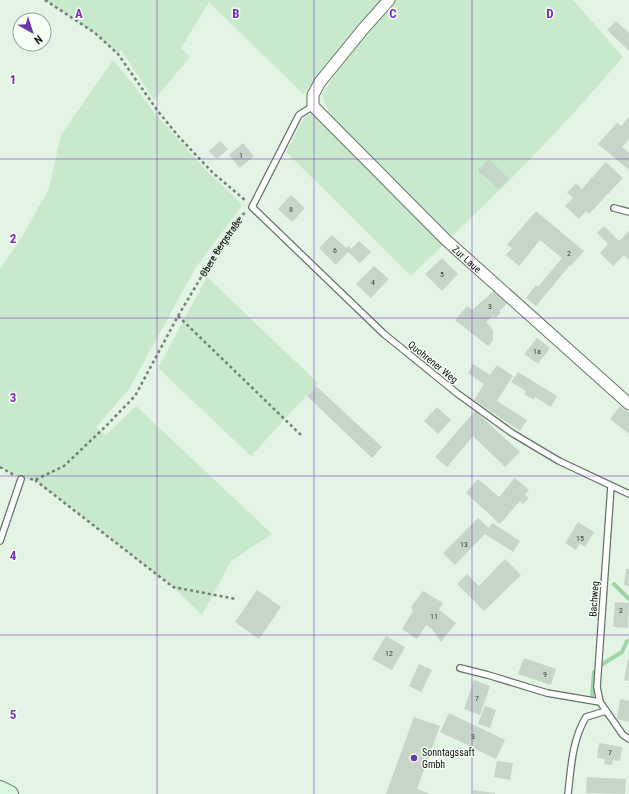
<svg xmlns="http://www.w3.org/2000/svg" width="629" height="794" viewBox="0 0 629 794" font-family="'Roboto Condensed',sans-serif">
  <rect width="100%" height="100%" fill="#e3f4e5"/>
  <g fill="#c8e9cc">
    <polygon points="45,0 382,0 359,25 303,94 209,2 181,48 190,57 154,100 121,50 118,54 95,33"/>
    <path d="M396 0H573L623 57 571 116 512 178 452 236 330 115 322 95C343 60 369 30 396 0Z"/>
    <polygon points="113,60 133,84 153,111 177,138 211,175 241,203 241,207 196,267 129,389 96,427 106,435 136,406 272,534 231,561 202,615 173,587 35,480 21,479 0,467 0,269 25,232 49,188 61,135"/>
    <polygon points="315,113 445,243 411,276 286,152 305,116"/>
    <polygon points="207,277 318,383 251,456 158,368"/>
  </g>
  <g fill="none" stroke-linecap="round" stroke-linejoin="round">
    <g stroke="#9fd4a7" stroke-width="4">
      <polyline points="614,584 629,599"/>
      <polyline points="601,665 622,652 627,641"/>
      <polyline points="592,696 594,672"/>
    </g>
  </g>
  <g fill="#c5d5c7">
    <polygon points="616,21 629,33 629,51 607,30"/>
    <polygon points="629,117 629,139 622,147 629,153 629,170 598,144 617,123 621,126"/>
    <polygon points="220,141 228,149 217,159 209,151"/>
    <polygon points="243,143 254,156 240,168 229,155"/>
    <polygon points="489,159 509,179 498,189 478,170"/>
    <polygon points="606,162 623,178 589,214 586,211 579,219 565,206 573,198 567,193 576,183 582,189"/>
    <polygon points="291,195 305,208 292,222 278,209"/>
    <polygon points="536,211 584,251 571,266 570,265 536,306 526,298 536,285 538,287 562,258 540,240 519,266 506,255 512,248 507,245"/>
    <polygon points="604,226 619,241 629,231 629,260 624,255 613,266 600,253 608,244 597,233"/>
    <polygon points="332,235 346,248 349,246 351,249 359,241 371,252 360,263 348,252 336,265 319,248"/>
    <polygon points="442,258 458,274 442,291 425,274"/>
    <polygon points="374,266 389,279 371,298 356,284"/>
    <polygon points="495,290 507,304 499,311 501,313 495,318 493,316 486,322 493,330 493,340 488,346 455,320 467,306 472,310"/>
    <polygon points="537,338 550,348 538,364 524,354"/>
    <polygon points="473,364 490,375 497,365 513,376 497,401 527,420 520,431 474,400 484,384 468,373"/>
    <polygon points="518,372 557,396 551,407 535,397 534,400 524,394 526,391 511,382"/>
    <polygon points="316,386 382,447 372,458 307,396"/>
    <polygon points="620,406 629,413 629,434 610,419"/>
    <polygon points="437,407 451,420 438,434 424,421"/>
    <polygon points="475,411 520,452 505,467 473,436 447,467 435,457"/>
    <polygon points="515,478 529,490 525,495 529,498 523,504 520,501 500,524 466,493 478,479 499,497"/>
    <polygon points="478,518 489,528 492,523 520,541 513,552 485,534 455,565 443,553"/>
    <polygon points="578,522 594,532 585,547 580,544 576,550 565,543"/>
    <polygon points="505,559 521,575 484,611 457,584 467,574 479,586"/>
    <polygon points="626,569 629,569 629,586 624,585"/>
    <polygon points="257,590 281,607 259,639 235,622"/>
    <polygon points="423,591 443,603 439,610 456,623 441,642 432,629 426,625 417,639 402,629 413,611 411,607"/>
    <polygon points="615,602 629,603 628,628 613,627"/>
    <polygon points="386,636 405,647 392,670 372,659"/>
    <polygon points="524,658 556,669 551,685 518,674"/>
    <polygon points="628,659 629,659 629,681 624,680"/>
    <polygon points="419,664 432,670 421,692 409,686"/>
    <polygon points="474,680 490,686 480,715 464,709"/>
    <polygon points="620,699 629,701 629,722 617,719"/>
    <polygon points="485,706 496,710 490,728 478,724"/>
    <polygon points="449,713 505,740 496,759 440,732"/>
    <polygon points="414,717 440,726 417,789 430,794 386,794"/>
    <polygon points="599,743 622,747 620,761 613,760 612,765 604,764 605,759 597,758"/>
    <polygon points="497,761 513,763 510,780 494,777"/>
    <polygon points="587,777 626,779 625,794 586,793"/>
    <polygon points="473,790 495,793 495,794 473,794"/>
  </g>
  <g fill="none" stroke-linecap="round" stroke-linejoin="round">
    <defs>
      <g id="service">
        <polyline points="313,106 299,115 252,207 384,334 458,394 512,433 559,461 629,494"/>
        <polyline points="614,208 629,212"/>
        <polyline points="611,486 597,687 600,702 623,735 629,739"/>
        <polyline points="0,541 21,479"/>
        <polyline points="460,668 488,675 547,693 600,702"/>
        <path d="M568 794C571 768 572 740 586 717L606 711"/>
      </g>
      <g id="minor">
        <path id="s2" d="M389 0 364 28 320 82 313 95V106L446 240 629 404"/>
      </g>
      <polyline id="secondary" points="0,789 10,794"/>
    </defs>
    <use href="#service" stroke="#657366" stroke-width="8"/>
    <use href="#minor" stroke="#657366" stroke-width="13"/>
    <use href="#secondary" stroke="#657366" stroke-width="18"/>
    <g stroke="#747f76" stroke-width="2.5" stroke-dasharray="3 3" stroke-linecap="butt">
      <polyline points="45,0 95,33 118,54 157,110 179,137 212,172 246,201"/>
      <polyline points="178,316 302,436"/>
      <polyline points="0,467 14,475"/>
      <path id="s1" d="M30 479 35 480 64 466 106 426 135 396 178 316 219 247 241 216 246 212"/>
      <polyline points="35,480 173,587 236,599"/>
    </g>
    <use href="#service" stroke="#fff" stroke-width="5.5"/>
    <use href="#minor" stroke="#fff" stroke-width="11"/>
    <use href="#secondary" stroke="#d8f7de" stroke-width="16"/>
  </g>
  <path fill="none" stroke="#7b2cbf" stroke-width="1" stroke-opacity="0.55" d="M157 0V794M314 0V794M472 0V794M0 159H629M0 318H629M0 476H629M0 635H629"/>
  <circle fill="#6c39b0" stroke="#f5fff6" stroke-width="1.5" cx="414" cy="758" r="4"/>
  <g text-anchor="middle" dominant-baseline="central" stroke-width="3" stroke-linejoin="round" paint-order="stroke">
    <g font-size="8" fill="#3a413b">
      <text x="241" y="155">1</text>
      <text x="291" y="209">8</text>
      <text x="335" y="250">6</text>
      <text x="569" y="253">2</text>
      <text x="442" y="274">5</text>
      <text x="373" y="282">4</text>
      <text x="490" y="306">3</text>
      <text x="537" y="351">1a</text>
      <text x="580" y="538">15</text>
      <text x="464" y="544">13</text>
      <text x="621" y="610">2</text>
      <text x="434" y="616">11</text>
      <text x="389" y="653">12</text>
      <text x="545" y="674">9</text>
      <text x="477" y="698">7</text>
      <text x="473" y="736">3</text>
      <text x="610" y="752">7</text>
    </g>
    <g font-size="10" fill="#0b100c" stroke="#f5fff6">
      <text stroke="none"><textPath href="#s1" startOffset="309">Obere Bergstraße</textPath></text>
      <text stroke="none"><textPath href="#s2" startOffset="350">Zur Laue</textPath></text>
      <text transform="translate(433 362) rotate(39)">Quohrener Weg</text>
      <text transform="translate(594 599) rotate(-86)">Bachweg</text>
    </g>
    <g font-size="10" fill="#0b100c" stroke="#f5fff6" text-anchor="start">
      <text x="422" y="752">Sonntagssaft<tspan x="422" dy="12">Gmbh</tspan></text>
    </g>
  </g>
  <g font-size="13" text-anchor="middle" font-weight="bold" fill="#7b2cbf" stroke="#f5fff6" stroke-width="3" stroke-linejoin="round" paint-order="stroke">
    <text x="79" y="18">A</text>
    <text x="236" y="18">B</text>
    <text x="393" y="18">C</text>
    <text x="550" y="18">D</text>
    <text x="13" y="84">1</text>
    <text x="13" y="243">2</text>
    <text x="13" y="402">3</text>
    <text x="13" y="560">4</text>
    <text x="13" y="719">5</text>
  </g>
  <g transform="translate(32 32) rotate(141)"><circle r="19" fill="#f5fff6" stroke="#979f98"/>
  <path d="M0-3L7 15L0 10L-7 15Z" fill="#6c39b0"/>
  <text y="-6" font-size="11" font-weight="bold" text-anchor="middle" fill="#0b100c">N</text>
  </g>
</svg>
